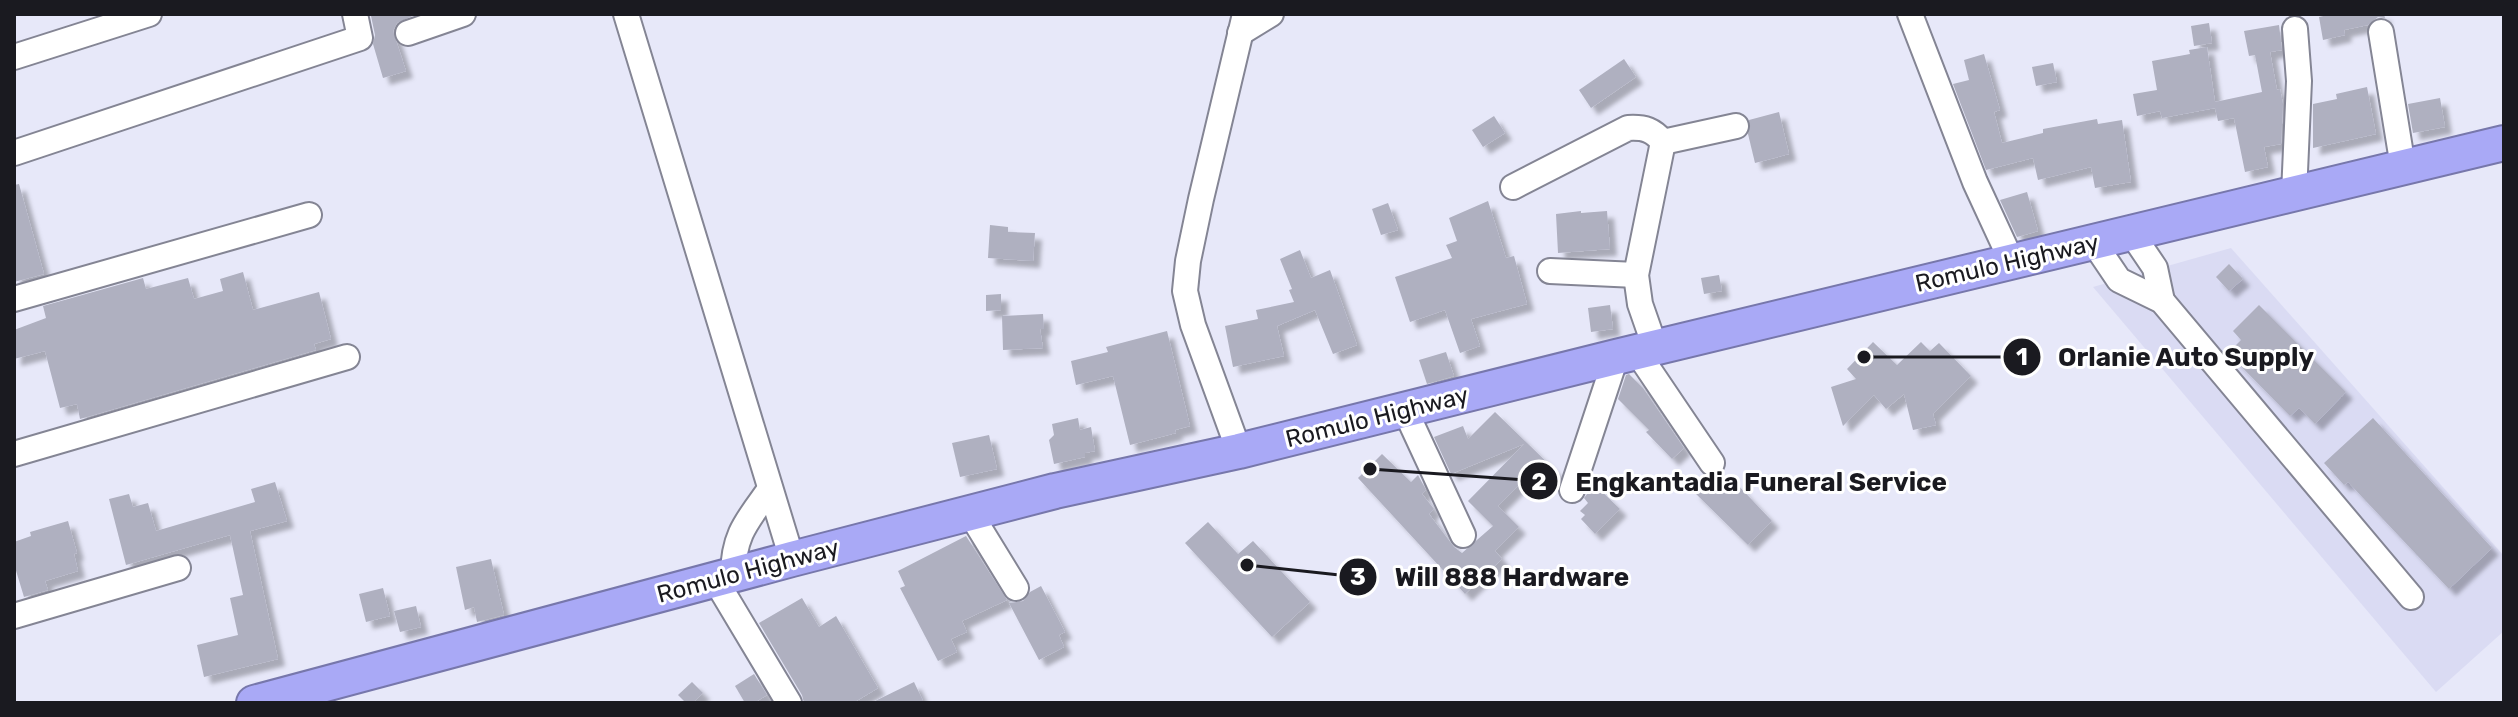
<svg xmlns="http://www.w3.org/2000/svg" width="2518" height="717" viewBox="0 0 2518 717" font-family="Rubik,sans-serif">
  <defs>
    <filter id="shadow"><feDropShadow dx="7" dy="7" stdDeviation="2" flood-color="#0004"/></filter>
  </defs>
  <rect width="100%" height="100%" fill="#e7e8f9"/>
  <polygon fill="#dadbf3" points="2231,248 2504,556 2504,631 2436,692 2093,287"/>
  <g fill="#afb0c0" filter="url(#shadow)">
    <polygon points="378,14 417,14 397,23 393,31 406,71 383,78 373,44 375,35 371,16"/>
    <polygon points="2332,14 2384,14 2385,18 2378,17 2368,25 2344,30 2345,35 2323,40 2319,17"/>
    <polygon points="2209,23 2212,43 2194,46 2191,26"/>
    <polygon points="2279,25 2282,50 2270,52 2277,90 2280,89 2283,104 2281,144 2264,147 2268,167 2245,172 2234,118 2218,121 2215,108 2162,118 2160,111 2137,116 2133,94 2157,90 2152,61 2190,54 2189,50 2207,47 2215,102 2262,92 2255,55 2249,56 2244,31"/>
    <polygon points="1984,54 2000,110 1994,112 2002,143 2043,133 2043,129 2097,119 2098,124 2122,120 2131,182 2095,188 2091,167 2038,180 2033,158 1986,170 1953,84 1969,80 1964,60"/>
    <polygon points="1624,59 1636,77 1591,108 1579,90"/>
    <polygon points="2053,63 2057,82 2036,86 2032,67"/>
    <polygon points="2367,87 2376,134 2313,148 2313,104 2337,99 2336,94"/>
    <polygon points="2440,98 2445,127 2413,133 2408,104"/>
    <polygon points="1779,112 1789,154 1755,163 1748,134 1749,120"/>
    <polygon points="1494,116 1505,133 1483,147 1472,130"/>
    <polygon points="19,184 44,274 14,282 14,185"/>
    <polygon points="2027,192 2038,231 2017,237 2000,200"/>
    <polygon points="1488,201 1506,258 1514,256 1527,304 1471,319 1480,346 1460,353 1445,310 1410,322 1395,277 1452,258 1446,245 1457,241 1449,218"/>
    <polygon points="1388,203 1398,230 1381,235 1372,209"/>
    <polygon points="1581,211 1581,213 1607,211 1610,249 1558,253 1556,214"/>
    <polygon points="990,225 1008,227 1008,232 1035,233 1033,261 988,258"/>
    <polygon points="1300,250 1311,278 1330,270 1357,345 1333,354 1315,310 1277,326 1284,356 1233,367 1225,326 1258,319 1256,310 1294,302 1289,290 1292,289 1280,259"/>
    <polygon points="2229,264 2243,279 2229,291 2216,277"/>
    <polygon points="243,272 253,310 319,292 331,339 314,344 316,350 80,419 77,404 60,408 45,351 14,359 14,330 46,318 43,306 143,278 146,289 188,278 194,299 223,291 220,279"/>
    <polygon points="1719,275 1722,291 1704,294 1701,278"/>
    <polygon points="1001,294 1001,310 986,311 986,295"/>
    <polygon points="1610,305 1613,329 1591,332 1588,308"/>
    <polygon points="2259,305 2346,392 2315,424 2299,408 2290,416 2228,353 2241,340 2233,331"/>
    <polygon points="1043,314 1044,329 1040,329 1043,348 1003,350 1002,316"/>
    <polygon points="1167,331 1190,426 1175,430 1176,433 1130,445 1113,376 1076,385 1071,361 1108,352 1106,347"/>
    <polygon points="1873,342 1897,365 1921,342 1930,351 1939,343 1971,376 1933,414 1936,425 1913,430 1904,394 1886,409 1874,395 1843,426 1831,387 1856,379 1847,369"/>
    <polygon points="1446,352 1454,376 1427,384 1419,360"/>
    <polygon points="1629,374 1643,388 1684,448 1672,459 1646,432 1649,430 1618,399 1626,375"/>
    <polygon points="1495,412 1556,471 1541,485 1530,474 1498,506 1519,527 1495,551 1502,559 1465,594 1358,478 1382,454 1411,482 1418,475 1426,490 1422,494 1434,509 1429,514 1454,547 1462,553 1493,526 1468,501 1524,444 1451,474 1434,437 1463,426 1468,439"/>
    <polygon points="1078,418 1080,430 1091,427 1095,451 1085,453 1085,457 1054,464 1049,440 1054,435 1052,424"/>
    <polygon points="2373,418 2492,548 2449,589 2348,482 2344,485 2324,463"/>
    <polygon points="989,435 997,469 960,477 952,443"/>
    <polygon points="1707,477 1718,480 1720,479 1729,488 1735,482 1772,521 1748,545 1693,491"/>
    <polygon points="275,482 287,521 250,531 278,659 204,677 197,645 238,635 230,598 243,595 230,535 126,565 109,499 129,494 133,507 148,503 156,531 255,502 251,489"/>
    <polygon points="1595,485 1620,509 1595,534 1581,519 1585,515 1580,511 1588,503 1584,498 1587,494"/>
    <polygon points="68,521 77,553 74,554 78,571 45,581 48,590 24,597 14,564 14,542 31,536 30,532"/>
    <polygon points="1208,522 1238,554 1253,541 1310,602 1272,637 1185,543"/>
    <polygon points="966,536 1007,600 962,621 967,632 951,639 957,652 938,661 900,588 905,586 898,571"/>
    <polygon points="491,559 504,615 477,622 474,607 465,610 456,567"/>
    <polygon points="1041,586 1065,632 1059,635 1064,647 1039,660 1009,603 1023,601 1030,592"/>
    <polygon points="383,588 390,616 366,622 359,594"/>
    <polygon points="802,598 819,627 836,616 878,688 853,703 804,703 802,695 759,623"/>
    <polygon points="416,606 421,627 400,632 394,611"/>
    <polygon points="754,674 767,695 754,703 745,703 735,686"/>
    <polygon points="692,682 703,693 693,703 686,703 678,695"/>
    <polygon points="914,682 924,703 871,703"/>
  </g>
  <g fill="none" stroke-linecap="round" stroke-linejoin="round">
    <defs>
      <g id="minor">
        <polyline points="626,14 792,559"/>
        <polyline points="1910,14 1975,182 2012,262"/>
        <polyline points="2381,32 2403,167"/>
        <polyline points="408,33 463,14"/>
        <polyline points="1240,33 1271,14"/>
        <polyline points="14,57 149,14"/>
        <polyline points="1663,142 1736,126"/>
        <polyline points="14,153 360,38 355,14"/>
        <path d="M1513 187 1628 128C1645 127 1653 130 1663 142L1636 275 1640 304 1655 347"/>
        <polyline points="2294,194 2299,81 2295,29"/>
        <polyline points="2132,234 2155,268 2162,301"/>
        <polyline points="2094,243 2119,280 2162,301 2411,597"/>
        <polyline points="1550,271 1636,275"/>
        <polyline points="14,299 309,215"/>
        <polyline points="1637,352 1712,463"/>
        <polyline points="1405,410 1463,535"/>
        <polyline points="1239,451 1193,325 1185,291 1188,261 1201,199 1245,14"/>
        <polyline points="14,454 347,357"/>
        <polyline points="1572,490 1616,357"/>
        <polyline points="970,513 1016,588"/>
        <path d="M733 576C733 535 747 521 770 489"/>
        <polyline points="716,581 789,703"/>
        <polyline points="14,616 178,568"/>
      </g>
      <polyline id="highway" points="254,703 792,559 1055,491 1239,451 1616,357 2504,143"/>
    </defs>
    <use href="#minor" stroke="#848594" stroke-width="28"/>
    <use href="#highway" stroke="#7777ab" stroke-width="38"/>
    <use href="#minor" stroke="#fff" stroke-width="24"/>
    <use href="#highway" stroke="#a9a9f6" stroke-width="34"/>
  </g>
  <g text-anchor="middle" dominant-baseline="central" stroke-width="6" stroke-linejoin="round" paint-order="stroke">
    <g font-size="24" fill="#1a1a20" stroke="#fff">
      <text transform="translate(2007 263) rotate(-13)">Romulo Highway</text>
      <text transform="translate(1377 417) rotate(-14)">Romulo Highway</text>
      <text transform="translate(748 571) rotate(-15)">Romulo Highway</text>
    </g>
  </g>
  <path fill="none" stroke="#1a1a20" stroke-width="3" d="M1864 357L2022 357M1370 469L1539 481M1247 565L1358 577"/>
  <g fill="#1a1a20" stroke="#fff" stroke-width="3">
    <circle cx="1864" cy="357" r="8"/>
    <circle cx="1370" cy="469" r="8"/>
    <circle cx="1247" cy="565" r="8"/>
    <circle cx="2022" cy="357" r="20"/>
    <circle cx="1539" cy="481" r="20"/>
    <circle cx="1358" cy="577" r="20"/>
  </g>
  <g font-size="24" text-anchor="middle" font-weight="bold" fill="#fff">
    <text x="2022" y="365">1</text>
    <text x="1539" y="490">2</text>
    <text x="1358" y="585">3</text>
  </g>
  <g font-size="26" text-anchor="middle" font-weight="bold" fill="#1a1a20" stroke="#fff" stroke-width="6" stroke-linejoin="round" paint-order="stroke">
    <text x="2186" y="366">Orlanie Auto Supply</text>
    <text x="1761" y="491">Engkantadia Funeral Service</text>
    <text x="1512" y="586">Will 888 Hardware</text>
  </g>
  <rect width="2518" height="717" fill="none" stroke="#1a1a20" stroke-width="32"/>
</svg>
